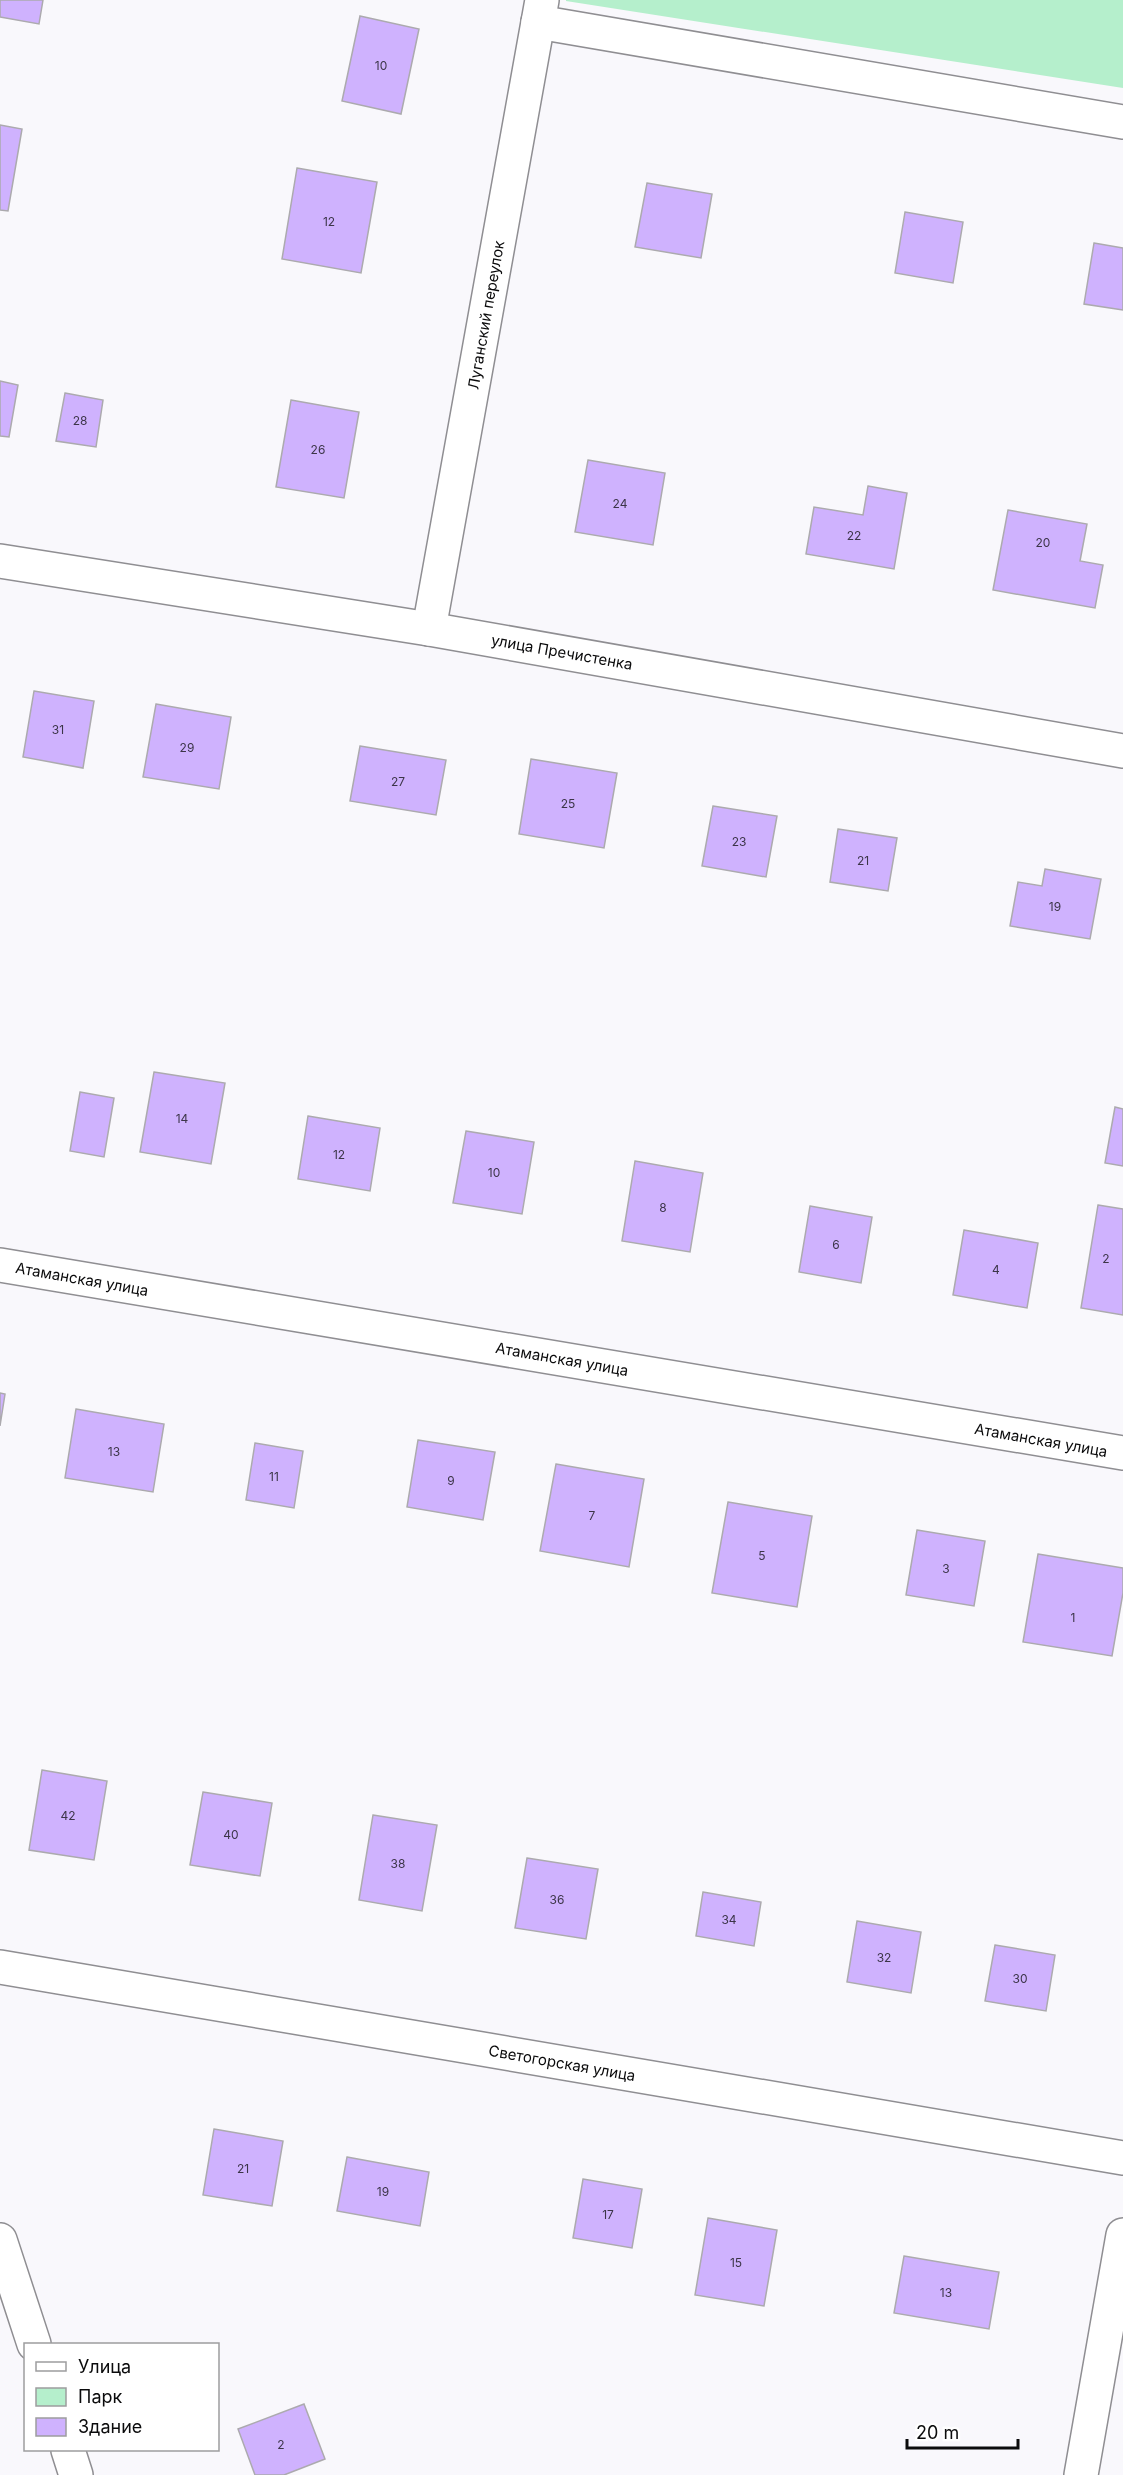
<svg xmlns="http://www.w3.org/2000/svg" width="1123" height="2475" viewBox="0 0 1123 2475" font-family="Inter,sans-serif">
  <rect width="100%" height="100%" fill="#f9f8fc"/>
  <polygon fill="#b5efcc" points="1123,0 1123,88 566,1 566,0"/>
  <g fill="#cfb2fe" stroke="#acaaae" stroke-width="1.5">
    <polygon points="0,0 43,0 39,24 0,17"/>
    <polygon points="360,16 419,29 401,114 342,101"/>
    <polygon points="0,125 22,129 8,211 0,210"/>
    <polygon points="297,168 377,182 361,273 282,259"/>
    <polygon points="647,183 712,194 701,258 635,247"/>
    <polygon points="905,212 963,222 953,283 895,273"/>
    <polygon points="1094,243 1123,248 1123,310 1084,304"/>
    <polygon points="0,381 18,385 9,437 0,436"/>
    <polygon points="65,393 103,400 96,447 56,441"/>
    <polygon points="291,400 359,412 344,498 276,487"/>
    <polygon points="588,460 665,473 653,545 575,532"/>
    <polygon points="868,486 907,493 894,569 806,554 814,507 863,515"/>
    <polygon points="1008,510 1087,524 1080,561 1103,565 1095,608 993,590"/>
    <polygon points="34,691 94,701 83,768 23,757"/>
    <polygon points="156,704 231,717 219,789 143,777"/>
    <polygon points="360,746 446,760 436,815 350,801"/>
    <polygon points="531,759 617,773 604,848 519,834"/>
    <polygon points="713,806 777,816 766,877 702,866"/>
    <polygon points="838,829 897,838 888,891 830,882"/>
    <polygon points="1045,869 1101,879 1090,939 1010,926 1018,882 1042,886"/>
    <polygon points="154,1072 225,1083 211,1164 140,1152"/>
    <polygon points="80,1092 114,1098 104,1157 70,1151"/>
    <polygon points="1115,1107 1123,1109 1123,1166 1105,1163"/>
    <polygon points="308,1116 380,1128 370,1191 298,1179"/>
    <polygon points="466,1131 534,1142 522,1214 453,1203"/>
    <polygon points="635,1161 703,1173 690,1252 622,1241"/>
    <polygon points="1098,1205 1123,1209 1123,1315 1081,1308"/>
    <polygon points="810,1206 872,1217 861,1283 799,1272"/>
    <polygon points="964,1230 1038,1243 1027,1308 953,1295"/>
    <polygon points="0,1393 5,1394 0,1426"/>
    <polygon points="76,1409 164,1424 153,1492 65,1478"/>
    <polygon points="418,1440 495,1452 483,1520 407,1507"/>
    <polygon points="255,1443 303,1451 294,1508 246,1500"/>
    <polygon points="556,1464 644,1479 629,1567 540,1551"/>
    <polygon points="728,1502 812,1516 797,1607 712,1593"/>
    <polygon points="917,1530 985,1541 974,1606 906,1595"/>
    <polygon points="1038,1554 1123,1568 1123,1593 1112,1656 1023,1642"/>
    <polygon points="42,1770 107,1781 94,1860 29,1850"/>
    <polygon points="203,1792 272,1803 260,1876 190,1865"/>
    <polygon points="373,1815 437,1825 422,1911 359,1900"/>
    <polygon points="527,1858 598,1869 586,1939 515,1928"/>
    <polygon points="703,1892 761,1902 754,1946 696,1936"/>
    <polygon points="857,1921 921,1932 911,1993 847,1982"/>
    <polygon points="995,1945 1055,1955 1046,2011 985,2001"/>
    <polygon points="214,2129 283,2141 272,2206 203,2195"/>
    <polygon points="347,2157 429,2172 420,2226 337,2211"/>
    <polygon points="583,2179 642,2189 632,2248 573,2238"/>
    <polygon points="708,2218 777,2230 764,2306 695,2295"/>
    <polygon points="904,2256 999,2272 989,2329 894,2313"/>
    <polygon points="304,2404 325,2459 284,2475 255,2475 238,2429"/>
  </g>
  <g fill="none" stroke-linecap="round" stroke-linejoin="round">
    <defs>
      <g id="street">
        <polyline points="538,22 1123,122"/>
        <polyline points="0,561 429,629 1123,751"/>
        <polyline points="429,629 542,0"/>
        <polyline points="0,1265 1123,1453"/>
        <polyline points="0,1967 1123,2158"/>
        <polyline points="0,2240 34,2344"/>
        <polyline points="68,2450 76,2475"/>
        <polyline points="1081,2475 1123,2235"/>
      </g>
    </defs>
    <use href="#street" stroke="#8f8e92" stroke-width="36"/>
    <use href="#street" stroke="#fff" stroke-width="33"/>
  </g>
  <g text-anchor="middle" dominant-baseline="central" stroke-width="4.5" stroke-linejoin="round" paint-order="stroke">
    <g font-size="12" fill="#3c3548">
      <text x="381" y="65">10</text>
      <text x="329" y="221">12</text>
      <text x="80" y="420">28</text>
      <text x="318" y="449">26</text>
      <text x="620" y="503">24</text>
      <text x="854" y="535">22</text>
      <text x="1043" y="542">20</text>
      <text x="58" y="729">31</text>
      <text x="187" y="747">29</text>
      <text x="398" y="781">27</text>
      <text x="568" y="803">25</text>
      <text x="739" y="841">23</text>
      <text x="863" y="860">21</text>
      <text x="1055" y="906">19</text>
      <text x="182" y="1118">14</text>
      <text x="339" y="1154">12</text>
      <text x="494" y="1172">10</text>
      <text x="663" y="1207">8</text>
      <text x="836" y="1244">6</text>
      <text x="1106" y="1258">2</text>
      <text x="996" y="1269">4</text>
      <text x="114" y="1451">13</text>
      <text x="274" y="1476">11</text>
      <text x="451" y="1480">9</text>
      <text x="592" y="1515">7</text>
      <text x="762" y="1555">5</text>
      <text x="946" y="1568">3</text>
      <text x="1073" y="1617">1</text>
      <text x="68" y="1815">42</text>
      <text x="231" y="1834">40</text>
      <text x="398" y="1863">38</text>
      <text x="557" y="1899">36</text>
      <text x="729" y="1919">34</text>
      <text x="884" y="1957">32</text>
      <text x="1020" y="1978">30</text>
      <text x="243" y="2168">21</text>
      <text x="383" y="2191">19</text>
      <text x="608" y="2214">17</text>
      <text x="736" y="2262">15</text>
      <text x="946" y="2292">13</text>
      <text x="281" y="2444">2</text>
    </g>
    <g font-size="15" fill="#0b0b0c" stroke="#fff">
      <text transform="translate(486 315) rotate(-80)">Луганский переулок</text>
      <text transform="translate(562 652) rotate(10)">улица Пречистенка</text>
      <text transform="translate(82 1279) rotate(10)">Атаманская улица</text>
      <text transform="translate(562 1359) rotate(10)">Атаманская улица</text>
      <text transform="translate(1041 1440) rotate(10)">Атаманская улица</text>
      <text transform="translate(562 2063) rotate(10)">Светогорская улица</text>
    </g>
  </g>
  <rect x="24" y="2343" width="195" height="108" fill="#ffffff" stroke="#9d9d9e" stroke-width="1.5"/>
  <rect x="36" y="2362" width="30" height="9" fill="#ffffff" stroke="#9d9d9e" stroke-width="1.5"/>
  <text x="78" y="2373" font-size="18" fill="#0b0b0c">Улица</text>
  <rect x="36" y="2388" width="30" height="18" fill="#b5efcc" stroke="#9d9d9e" stroke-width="1.5"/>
  <text x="78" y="2403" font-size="18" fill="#0b0b0c">Парк</text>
  <rect x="36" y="2418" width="30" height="18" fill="#cfb2fe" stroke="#9d9d9e" stroke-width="1.5"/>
  <text x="78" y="2433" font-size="18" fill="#0b0b0c">Здание</text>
  <path d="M907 2439v9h111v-9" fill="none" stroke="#0b0b0c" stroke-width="3"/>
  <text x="916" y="2439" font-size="18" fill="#0b0b0c" stroke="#ffffff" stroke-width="4.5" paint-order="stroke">20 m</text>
</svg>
